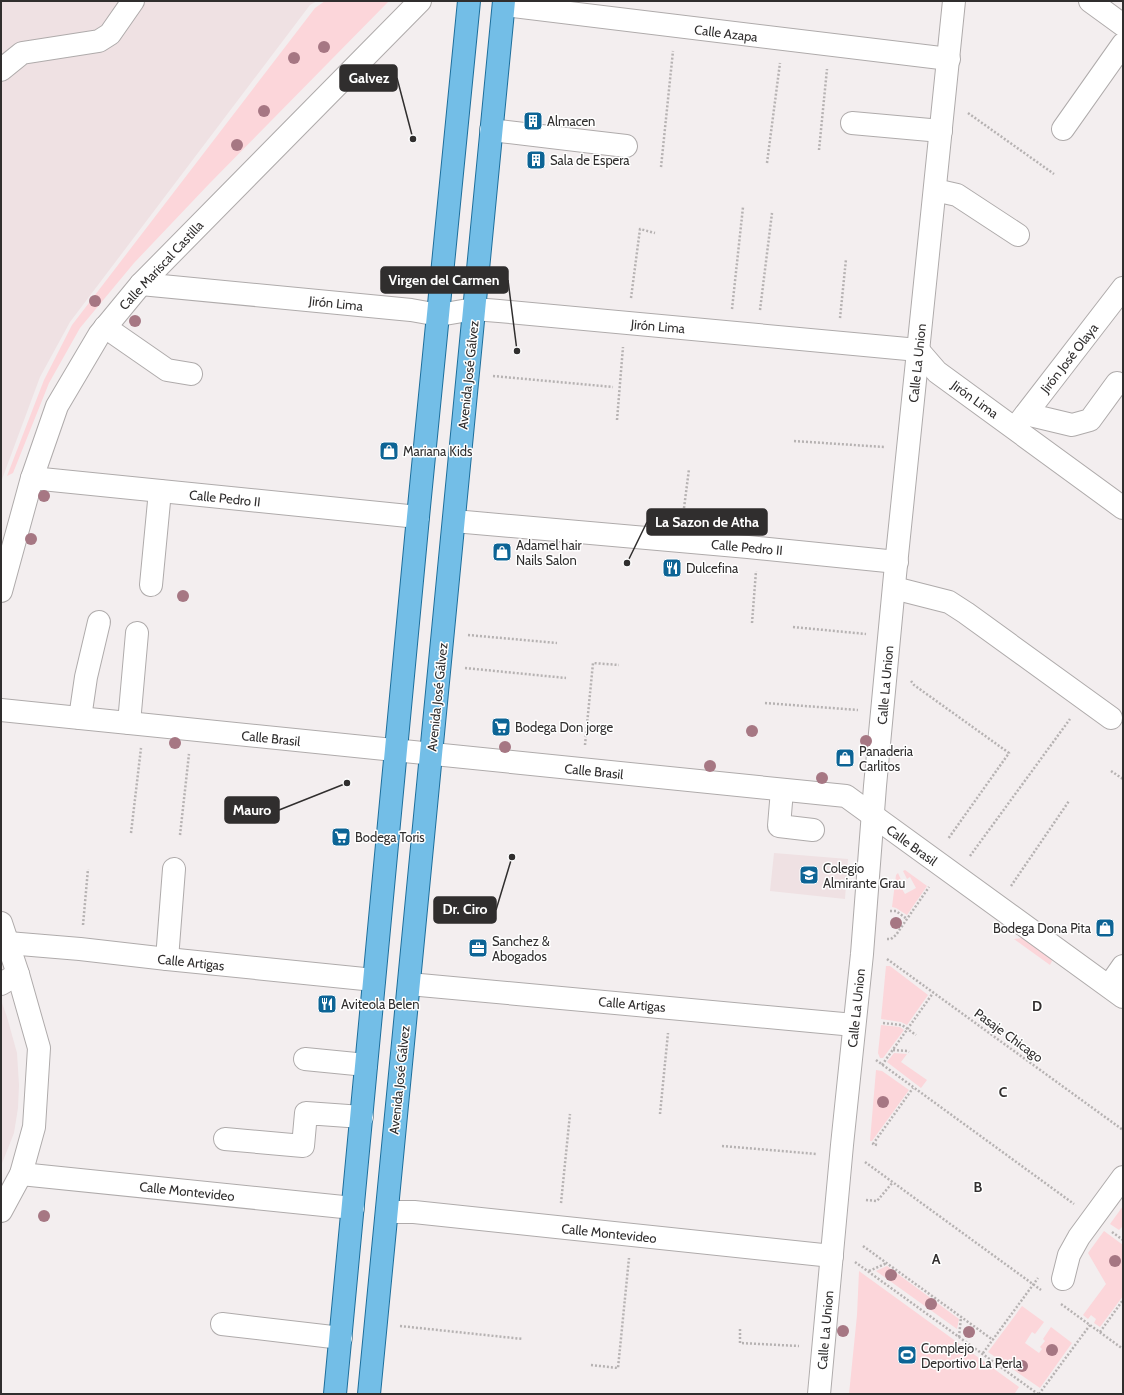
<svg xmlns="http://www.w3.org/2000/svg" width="1124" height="1395" viewBox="0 0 1124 1395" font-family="Cabin,sans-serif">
  <rect width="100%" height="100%" fill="#f3eeef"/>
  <g fill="#efe1e3">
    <polygon points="1,1 317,1 310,5 70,322 40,377 1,482"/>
    <polygon points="774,853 848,859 845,899 770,891"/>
    <polygon points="1,1000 7,1017 17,1053 19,1085 18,1108 14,1133 1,1166"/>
  </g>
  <g fill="#fcd6da">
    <polygon points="325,1 389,1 209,184 134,263 80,328 49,383 13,473 7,476 44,380 72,325 315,8"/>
    <polygon points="905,870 927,886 907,915 896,908 892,907 896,875 898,873 902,882 899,884 905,894 916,888 910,877 907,879 903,871"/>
    <polygon points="1022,938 1051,958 1052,961 1050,965 1014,939"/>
    <polygon points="886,966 890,966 928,995 907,1025 901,1022 881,1019"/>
    <polygon points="881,1025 900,1027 904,1030 883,1058 880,1058 878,1053"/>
    <polygon points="894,1053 907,1054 901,1062 927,1080 921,1088 887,1062"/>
    <polygon points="876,1070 882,1071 909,1090 872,1141 870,1141"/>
    <polygon points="1123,1206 1123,1226 1119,1230 1110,1224"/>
    <polygon points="1104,1231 1123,1245 1123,1296 1100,1327 1094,1323 1096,1319 1091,1315 1088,1319 1083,1315 1106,1284 1088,1253"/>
    <polygon points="887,1266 959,1319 957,1329 876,1271"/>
    <polygon points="859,1271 1019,1387 1015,1393 1016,1394 849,1394 857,1315"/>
    <polygon points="1022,1306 1044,1322 1035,1334 1032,1332 1025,1343 1039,1353 1042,1349 1040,1347 1045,1341 1043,1339 1051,1327 1072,1343 1040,1388 988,1352"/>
  </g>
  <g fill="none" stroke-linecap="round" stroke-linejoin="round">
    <defs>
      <g id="minor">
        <polyline points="1090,1 1123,25"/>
        <polyline points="504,5 949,59"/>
        <polyline points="1,70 22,53 99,41 110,34 133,1"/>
        <polyline points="852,123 941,131"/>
        <polyline points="1063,129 1123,44"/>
        <polyline points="491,130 626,146"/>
        <polyline points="935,190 957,195 1018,235"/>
        <polyline points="141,284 411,310 439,315 474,309 499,311 918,350 937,372 1123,508"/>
        <polyline points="105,327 167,370 191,374"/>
        <polyline points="1026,414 1072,425 1090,420 1117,383"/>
        <polyline points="1015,428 1123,288"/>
        <polyline points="32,478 418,517"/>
        <polyline points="454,521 748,547 897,562"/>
        <polyline points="151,585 160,491"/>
        <polyline points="894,588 949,602 966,613 1111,718"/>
        <polyline points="1,591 32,478 57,406 99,335 141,284 420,1"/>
        <polyline points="1,710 846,796 1123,997"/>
        <polyline points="80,718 86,677 99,622"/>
        <polyline points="129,723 137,633"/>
        <polyline points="782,790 779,826 813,830"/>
        <polyline points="1,923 18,974 39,1048 34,1127 21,1174 1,1211"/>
        <polyline points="8,943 80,949 167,959 374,980"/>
        <polyline points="167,959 174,869"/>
        <polyline points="1,984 18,974"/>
        <polyline points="409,984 854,1025"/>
        <polyline points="1109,986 1123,966"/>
        <polyline points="305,1059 366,1065"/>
        <polyline points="225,1139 303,1146 306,1113 362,1117"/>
        <polyline points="21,1174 353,1208"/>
        <polyline points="387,1212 414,1212 832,1256"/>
        <polyline points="1063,1279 1069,1255 1079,1237 1123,1177"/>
        <polyline points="222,1324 341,1338"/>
        <polyline points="819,1394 842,1145 862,954 875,786 895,575 954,1"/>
      </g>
      <g id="major">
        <polyline points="335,1394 418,517 469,1"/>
        <polyline points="369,1394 504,1"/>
      </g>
    </defs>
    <use href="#minor" stroke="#afabab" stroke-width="24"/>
    <use href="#major" stroke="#1e6f9c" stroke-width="24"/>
    <g stroke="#b6b2b2" stroke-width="2.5" stroke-dasharray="2 2" stroke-linecap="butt">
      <polyline points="968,113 1054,174"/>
      <polyline points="819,150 827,69"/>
      <polyline points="767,163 780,63"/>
      <polyline points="661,167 673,51"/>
      <polyline points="631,298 640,229 655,233"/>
      <polyline points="732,309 743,207"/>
      <polyline points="760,310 772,213"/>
      <polyline points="840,318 846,259"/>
      <polyline points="493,376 613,387"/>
      <polyline points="617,420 623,347"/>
      <polyline points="794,441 884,447"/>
      <polyline points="683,516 689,469"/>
      <polyline points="752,623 756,571"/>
      <polyline points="793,627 866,634"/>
      <polyline points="468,635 557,643"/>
      <polyline points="465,668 566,678"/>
      <polyline points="911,681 914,685 1009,753 948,839"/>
      <polyline points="765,703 858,710"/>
      <polyline points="585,745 593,663 619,665"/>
      <polyline points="1111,771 1123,779"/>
      <polyline points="131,833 141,748"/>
      <polyline points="180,835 189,754"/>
      <polyline points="970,856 1070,719"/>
      <polyline points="1011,886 1069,801"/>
      <polyline points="890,911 896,911 907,919"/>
      <polyline points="83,925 88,869"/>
      <polyline points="887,939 891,939 896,935 929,887"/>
      <polyline points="887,959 1123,1130"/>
      <polyline points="883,1023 902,1025 916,1035"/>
      <polyline points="893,1050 907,1051 909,1052"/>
      <polyline points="876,1060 1074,1204"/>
      <polyline points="882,1065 933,993"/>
      <polyline points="660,1114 668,1033"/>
      <polyline points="877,1145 873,1144 913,1088"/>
      <polyline points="722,1146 817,1154"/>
      <polyline points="865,1162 1041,1290"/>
      <polyline points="866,1200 877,1201 893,1182"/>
      <polyline points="561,1203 570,1114"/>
      <polyline points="1112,1232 1123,1240"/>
      <polyline points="863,1246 993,1340"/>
      <polyline points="855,1262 1038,1394"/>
      <polyline points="869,1271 887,1263"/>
      <polyline points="1061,1304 1123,1349"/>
      <polyline points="400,1326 523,1339"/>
      <polyline points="740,1329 740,1343 799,1346"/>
      <polyline points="1100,1332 1123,1300"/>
      <polyline points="959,1337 961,1317"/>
      <polyline points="983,1353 1038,1278"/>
      <polyline points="591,1365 618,1368 629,1258"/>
      <polyline points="1039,1394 1090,1325"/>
    </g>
    <use href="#minor" stroke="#fff" stroke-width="22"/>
    <use href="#major" stroke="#73bee7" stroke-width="22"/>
  </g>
  <g fill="#a67783">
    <circle cx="324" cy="47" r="6"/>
    <circle cx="294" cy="58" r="6"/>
    <circle cx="264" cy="111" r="6"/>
    <circle cx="237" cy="145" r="6"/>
    <circle cx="95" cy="301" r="6"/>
    <circle cx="135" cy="321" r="6"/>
    <circle cx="44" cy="496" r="6"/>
    <circle cx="31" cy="539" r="6"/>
    <circle cx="183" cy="596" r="6"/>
    <circle cx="752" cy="731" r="6"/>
    <circle cx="866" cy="741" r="6"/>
    <circle cx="175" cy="743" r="6"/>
    <circle cx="505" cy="747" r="6"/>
    <circle cx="710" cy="766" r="6"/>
    <circle cx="822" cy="778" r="6"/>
    <circle cx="896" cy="923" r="6"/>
    <circle cx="883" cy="1102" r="6"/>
    <circle cx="44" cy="1216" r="6"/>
    <circle cx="1115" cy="1261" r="6"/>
    <circle cx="891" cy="1275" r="6"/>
    <circle cx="931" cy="1304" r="6"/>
    <circle cx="843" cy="1331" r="6"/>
    <circle cx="969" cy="1332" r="6"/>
    <circle cx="1052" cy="1350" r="6"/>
    <circle cx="1022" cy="1366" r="6"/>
  </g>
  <defs>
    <symbol id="building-square" viewBox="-11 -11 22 22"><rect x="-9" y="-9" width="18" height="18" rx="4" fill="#0d6495" stroke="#fff"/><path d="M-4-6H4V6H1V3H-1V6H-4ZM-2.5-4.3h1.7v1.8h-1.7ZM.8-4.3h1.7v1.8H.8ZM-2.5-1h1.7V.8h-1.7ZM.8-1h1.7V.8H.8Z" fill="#fff"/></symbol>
    <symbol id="shop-square" viewBox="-11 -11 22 22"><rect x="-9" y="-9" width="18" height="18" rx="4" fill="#0d6495" stroke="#fff"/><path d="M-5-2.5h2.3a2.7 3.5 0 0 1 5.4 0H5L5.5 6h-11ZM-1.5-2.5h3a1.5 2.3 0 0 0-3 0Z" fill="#fff"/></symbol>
    <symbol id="restaurant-square" viewBox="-11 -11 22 22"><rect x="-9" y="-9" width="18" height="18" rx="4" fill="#0d6495" stroke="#fff"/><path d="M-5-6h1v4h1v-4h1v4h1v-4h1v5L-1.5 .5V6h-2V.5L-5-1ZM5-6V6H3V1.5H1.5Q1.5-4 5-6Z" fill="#fff"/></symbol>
    <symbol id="supermarket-square" viewBox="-11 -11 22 22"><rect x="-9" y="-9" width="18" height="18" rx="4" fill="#0d6495" stroke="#fff"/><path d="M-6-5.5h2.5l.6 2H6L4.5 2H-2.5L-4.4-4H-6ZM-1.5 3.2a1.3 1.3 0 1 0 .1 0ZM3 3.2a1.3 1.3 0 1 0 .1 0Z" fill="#fff"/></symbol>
    <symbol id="school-square" viewBox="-11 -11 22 22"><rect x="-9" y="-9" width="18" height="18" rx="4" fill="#0d6495" stroke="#fff"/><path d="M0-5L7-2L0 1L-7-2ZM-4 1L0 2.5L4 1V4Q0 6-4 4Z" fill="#fff"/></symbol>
    <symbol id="office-square" viewBox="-11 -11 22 22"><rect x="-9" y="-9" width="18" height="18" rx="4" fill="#0d6495" stroke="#fff"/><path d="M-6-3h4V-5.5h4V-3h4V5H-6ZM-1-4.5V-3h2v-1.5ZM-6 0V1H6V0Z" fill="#fff"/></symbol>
    <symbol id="stadium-square" viewBox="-11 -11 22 22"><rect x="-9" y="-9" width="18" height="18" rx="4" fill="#0d6495" stroke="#fff"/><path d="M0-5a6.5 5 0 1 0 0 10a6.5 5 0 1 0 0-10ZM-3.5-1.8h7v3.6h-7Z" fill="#fff"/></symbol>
  </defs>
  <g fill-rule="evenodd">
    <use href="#building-square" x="522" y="110" width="22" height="22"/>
    <use href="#building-square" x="525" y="149" width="22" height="22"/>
    <use href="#shop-square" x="378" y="440" width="22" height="22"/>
    <use href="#shop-square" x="491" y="541" width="22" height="22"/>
    <use href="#restaurant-square" x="661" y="557" width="22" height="22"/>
    <use href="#supermarket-square" x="490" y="716" width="22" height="22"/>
    <use href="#shop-square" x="834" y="747" width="22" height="22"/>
    <use href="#supermarket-square" x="330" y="826" width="22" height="22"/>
    <use href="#school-square" x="798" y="864" width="22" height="22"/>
    <use href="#shop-square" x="1094" y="917" width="22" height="22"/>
    <use href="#office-square" x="467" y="937" width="22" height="22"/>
    <use href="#restaurant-square" x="316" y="993" width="22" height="22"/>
    <use href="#stadium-square" x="896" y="1344" width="22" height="22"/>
  </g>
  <g text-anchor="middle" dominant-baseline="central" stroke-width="3" stroke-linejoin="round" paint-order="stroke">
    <g font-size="13" fill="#302e2e" stroke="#fff">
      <text transform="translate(726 33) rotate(7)">Calle Azapa</text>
      <text transform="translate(161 265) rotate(-47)">Calle Mariscal Castilla</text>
      <text transform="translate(336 303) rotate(6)">Jirón Lima</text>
      <text transform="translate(658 326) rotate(5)">Jirón Lima</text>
      <text transform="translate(1069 358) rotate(-52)">Jirón José Olaya</text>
      <text transform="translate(917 363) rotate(-84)">Calle La Union</text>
      <text transform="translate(468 375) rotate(-84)">Avenida José Gálvez</text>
      <text transform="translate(975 399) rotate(36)">Jirón Lima</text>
      <text transform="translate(225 498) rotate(6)">Calle Pedro II</text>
      <text transform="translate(747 547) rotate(5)">Calle Pedro II</text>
      <text transform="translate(885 685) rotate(-85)">Calle La Union</text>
      <text transform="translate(437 697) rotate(-84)">Avenida José Gálvez</text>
      <text transform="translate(271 738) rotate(6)">Calle Brasil</text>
      <text transform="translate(594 771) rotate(6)">Calle Brasil</text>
      <text transform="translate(912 845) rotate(36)">Calle Brasil</text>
      <text transform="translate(191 962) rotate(6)">Calle Artigas</text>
      <text transform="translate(632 1004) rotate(5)">Calle Artigas</text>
      <text transform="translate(856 1008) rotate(-84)">Calle La Union</text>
      <text transform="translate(1009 1035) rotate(36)">Pasaje Chicago</text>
      <text transform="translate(399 1080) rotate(-84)">Avenida José Gálvez</text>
      <text transform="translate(187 1191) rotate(6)">Calle Montevideo</text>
      <text transform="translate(609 1233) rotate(6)">Calle Montevideo</text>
      <text transform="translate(825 1330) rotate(-85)">Calle La Union</text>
    </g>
    <g font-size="13" fill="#302e2e" stroke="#fff" text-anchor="start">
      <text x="547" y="121">Almacen</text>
      <text x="550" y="160">Sala de Espera</text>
      <text x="403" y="451">Mariana Kids</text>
      <text x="516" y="545">Adamel hair<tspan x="516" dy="15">Nails Salon</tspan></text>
      <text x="686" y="568">Dulcefina</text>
      <text x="515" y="727">Bodega Don jorge</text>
      <text x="859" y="751">Panaderia<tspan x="859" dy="15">Carlitos</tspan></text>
      <text x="355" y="837">Bodega Toris</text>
      <text x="823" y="868">Colegio<tspan x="823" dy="15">Almirante Grau</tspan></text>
      <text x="1091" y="928" text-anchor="end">Bodega Dona Pita</text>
      <text x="492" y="941">Sanchez &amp;<tspan x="492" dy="15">Abogados</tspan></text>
      <text x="341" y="1004">Aviteola Belen</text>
      <text x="921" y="1348">Complejo<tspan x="921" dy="15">Deportivo La Perla</tspan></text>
    </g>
    <g font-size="14" font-weight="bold" fill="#322f2f" stroke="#fff">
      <text x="1037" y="1006">D</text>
      <text x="1003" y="1092">C</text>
      <text x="978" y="1187">B</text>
      <text x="936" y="1259">A</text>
    </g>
  </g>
  <path fill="none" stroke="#302e2e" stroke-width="1.5" d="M413 139L397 78M517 351L508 280M627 563L647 522M347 783L279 810M512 857L496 910"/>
  <g fill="#302e2e" stroke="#fff" stroke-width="1.5">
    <circle cx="413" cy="139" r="4"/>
    <circle cx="517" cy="351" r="4"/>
    <circle cx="627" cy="563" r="4"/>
    <circle cx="347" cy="783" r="4"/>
    <circle cx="512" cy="857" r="4"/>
  </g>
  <g fill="#302e2e" stroke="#302e2e" stroke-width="1.5">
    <rect x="340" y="65" width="57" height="26" rx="4"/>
    <rect x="381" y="267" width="127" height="26" rx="4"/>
    <rect x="647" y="509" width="120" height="26" rx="4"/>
    <rect x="225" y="797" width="54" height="26" rx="4"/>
    <rect x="434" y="897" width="62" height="26" rx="4"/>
  </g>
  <g font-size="14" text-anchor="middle" font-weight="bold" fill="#fff">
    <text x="369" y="83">Galvez</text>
    <text x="444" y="285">Virgen del Carmen</text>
    <text x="707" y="527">La Sazon de Atha</text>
    <text x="252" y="815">Mauro</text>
    <text x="465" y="914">Dr. Ciro</text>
  </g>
  <rect width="1124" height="1395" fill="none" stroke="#302e2e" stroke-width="4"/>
</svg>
